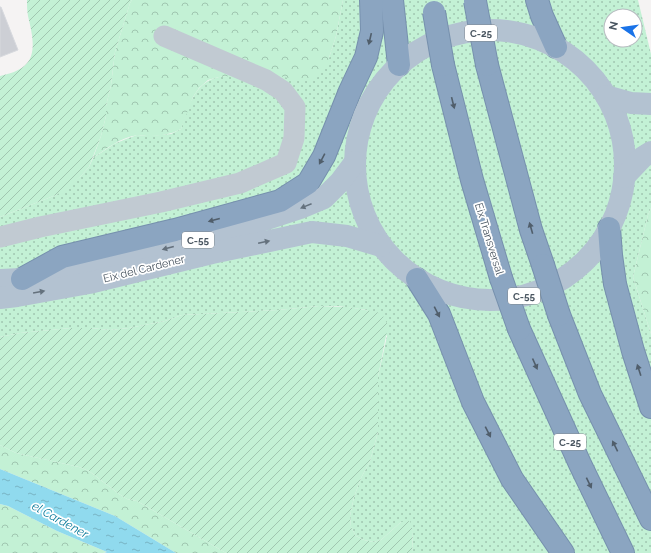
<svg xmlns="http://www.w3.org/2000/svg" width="651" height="553" viewBox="0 0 651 553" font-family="Raleway,sans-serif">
  <defs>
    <pattern id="grass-dots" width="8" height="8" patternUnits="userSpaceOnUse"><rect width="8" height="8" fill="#c3f1d5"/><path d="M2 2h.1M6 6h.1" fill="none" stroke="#a0c6b0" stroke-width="1.8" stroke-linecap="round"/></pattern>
    <pattern id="forest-crowns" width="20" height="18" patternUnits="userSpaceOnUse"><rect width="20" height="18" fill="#c3f1d5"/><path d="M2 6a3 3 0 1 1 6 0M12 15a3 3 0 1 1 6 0" fill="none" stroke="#a0c6b0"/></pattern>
    <pattern id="garden-furrows" width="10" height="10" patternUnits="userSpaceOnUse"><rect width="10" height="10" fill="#c3f1d5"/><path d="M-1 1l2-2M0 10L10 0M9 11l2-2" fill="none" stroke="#a0c6b0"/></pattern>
    <pattern id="water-ripples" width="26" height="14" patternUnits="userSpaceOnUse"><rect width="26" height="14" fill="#90daee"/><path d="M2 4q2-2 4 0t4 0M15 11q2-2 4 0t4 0" fill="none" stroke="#78b4c4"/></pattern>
  </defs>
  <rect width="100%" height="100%" fill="#f5f3f3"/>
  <path fill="url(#grass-dots)" fill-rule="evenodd" d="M343 0H638L651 54V208L648 215 633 277 651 334V553H412L413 531 401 522 381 540 373 542 364 540 356 536 351 527 350 516 354 497 361 478 370 461 378 432V377L387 336 367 310 338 306H319L278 310 182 315 165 321 129 328 110 330 91 328H71L20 333 0 337V217L56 195 81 176 89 167 93 158 114 144 126 139 137 135 149 136 171 134 181 129C188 108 194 82 219 77 223 76 227 76 232 76L329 58 336 36ZM611 16H635V40H611Z"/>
  <g fill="url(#forest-crowns)">
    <path d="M132 0H343L336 36 329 58 325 68 318 77 308 80H297L275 75 232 76 219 77 208 80 199 88 193 97 181 129C170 135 159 136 147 136 144 136 141 135 138 135 121 137 106 149 93 158L101 136 106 116V106L111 85 115 52 130 3Z"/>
    <polygon points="651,208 651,334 633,277 648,215"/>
    <polygon points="0,445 16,453 79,467 89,471 119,494 127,499 137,501 226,553 176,553 115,516 0,469"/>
    <polygon points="0,504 8,506 57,531 107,552 103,553 0,553"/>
  </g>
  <g fill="url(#garden-furrows)">
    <path d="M27 0H132L130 3 115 52 111 85 106 106V116L101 136 89 167 81 176 65 190 56 195 0 217V76C6 74 13 73 18 70 40 60 32 34 28 16 27 11 27 5 27 0Z"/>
    <polygon points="319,306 348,307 377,312 384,317 388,326 378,377 378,432 370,461 361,478 354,497 350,516 351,527 356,536 364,540 373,542 381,540 401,522 410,521 413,531 412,553 226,553 137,501 127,499 119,494 89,471 79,467 16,453 0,445 0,337 20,333 71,328 91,328 110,330 129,328 165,321 182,315 278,310"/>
  </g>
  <polygon fill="url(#water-ripples)" points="0,469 115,516 176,553 104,553 107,552 57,531 8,506 0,504"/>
  <polygon fill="#cdcfd5" stroke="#d7d9de" points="0,7 1,7 18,50 0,57"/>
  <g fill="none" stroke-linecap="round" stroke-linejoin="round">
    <defs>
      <g id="highway">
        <polyline points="392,0 399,65"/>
        <polyline points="537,0 542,16 556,47"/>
        <polyline points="443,65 472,180 501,278"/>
        <polyline points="487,65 531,230 543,265"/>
        <polyline points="609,228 611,255 615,284 633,351 651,407"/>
        <polyline points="22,279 62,257 175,230 280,201 308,183 324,156 350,91 366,57 372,31 371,0"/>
        <polyline points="417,279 439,314 473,402 512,479 563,553"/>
        <polyline points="559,315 590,394 651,519"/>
        <polyline points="519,329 580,464 623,553"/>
      </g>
    </defs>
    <use href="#highway" stroke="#7690ad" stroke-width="24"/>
    <polyline stroke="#c1cad2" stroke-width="21" points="0,237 40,227 161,202 240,183 286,163 294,138 295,107 283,91 266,80 164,36"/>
    <g stroke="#b3c2d1" stroke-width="22">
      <circle cx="490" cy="165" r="135"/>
      <polyline points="606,96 631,103 651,104"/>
      <polyline points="624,177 643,157 651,152"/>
      <polyline points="0,280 22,279 159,250 224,233 300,208 324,198 340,182 355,162"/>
      <polyline points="0,298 17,296 89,283 212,253 312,232 347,236 381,246"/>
    </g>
    <use href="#highway" stroke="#8ba5c1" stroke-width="22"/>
    <defs>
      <g id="highway-bridge">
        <polyline points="475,1 487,65"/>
        <polyline points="434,12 443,65"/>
        <polyline points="543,265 559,315"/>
        <polyline points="501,278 519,329"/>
      </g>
    </defs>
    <use href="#highway-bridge" stroke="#7690ad" stroke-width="24" stroke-linecap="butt"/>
    <use href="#highway-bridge" stroke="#8ba5c1" stroke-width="22"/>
  </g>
  <defs><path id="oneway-solid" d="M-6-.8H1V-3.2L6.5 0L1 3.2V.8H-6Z"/></defs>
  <g fill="#505e6b">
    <use href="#oneway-solid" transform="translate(370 39) rotate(103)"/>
    <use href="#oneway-solid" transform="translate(453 103) rotate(76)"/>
    <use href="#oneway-solid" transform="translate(322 159) rotate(118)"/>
    <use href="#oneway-solid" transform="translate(214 220) rotate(165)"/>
    <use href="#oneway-solid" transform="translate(531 228) rotate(-106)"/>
    <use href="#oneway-solid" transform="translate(437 312) rotate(63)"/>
    <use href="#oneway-solid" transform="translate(535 364) rotate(66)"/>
    <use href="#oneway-solid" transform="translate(639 370) rotate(-108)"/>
    <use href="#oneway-solid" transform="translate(488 432) rotate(63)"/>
    <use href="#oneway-solid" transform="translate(615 446) rotate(-116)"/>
    <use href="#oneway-solid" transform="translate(589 483) rotate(64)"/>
  </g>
  <g fill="#64717d">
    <use href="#oneway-solid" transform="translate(306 206) rotate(158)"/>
    <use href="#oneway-solid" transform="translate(264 242) rotate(-12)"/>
    <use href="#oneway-solid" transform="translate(168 248) rotate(165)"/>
    <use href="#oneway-solid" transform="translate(39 292) rotate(-10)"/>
  </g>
  <g text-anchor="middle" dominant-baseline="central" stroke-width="3.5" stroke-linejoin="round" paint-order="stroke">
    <g fill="#fff" stroke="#808990" stroke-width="1">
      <rect x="465" y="25" width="32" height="16" rx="3"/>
      <rect x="182" y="232" width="32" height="16" rx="3"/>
      <rect x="508" y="288" width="32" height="16" rx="3"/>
      <rect x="554" y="434" width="32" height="16" rx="3"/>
    </g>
    <g font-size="10" font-weight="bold" fill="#4a5661">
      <text x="481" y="33">C-25</text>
      <text x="198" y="240">C-55</text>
      <text x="524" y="296">C-55</text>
      <text x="570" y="442">C-25</text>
    </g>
    <g font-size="11" fill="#4a5661" stroke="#fff">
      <text transform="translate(489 239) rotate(73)">Eix Transversal</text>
      <text transform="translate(144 269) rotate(-14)">Eix del Cardener</text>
    </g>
    <g font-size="12" font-style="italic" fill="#0c7c9b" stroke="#fff">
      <text transform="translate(60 520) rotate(29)">el Cardener</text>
    </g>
  </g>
  <g transform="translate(623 28) rotate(283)"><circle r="19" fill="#ffffff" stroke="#b7bbc0"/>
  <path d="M0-3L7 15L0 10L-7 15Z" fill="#1a73e8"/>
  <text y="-6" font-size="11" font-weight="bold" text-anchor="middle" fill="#4a5661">N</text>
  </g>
</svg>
